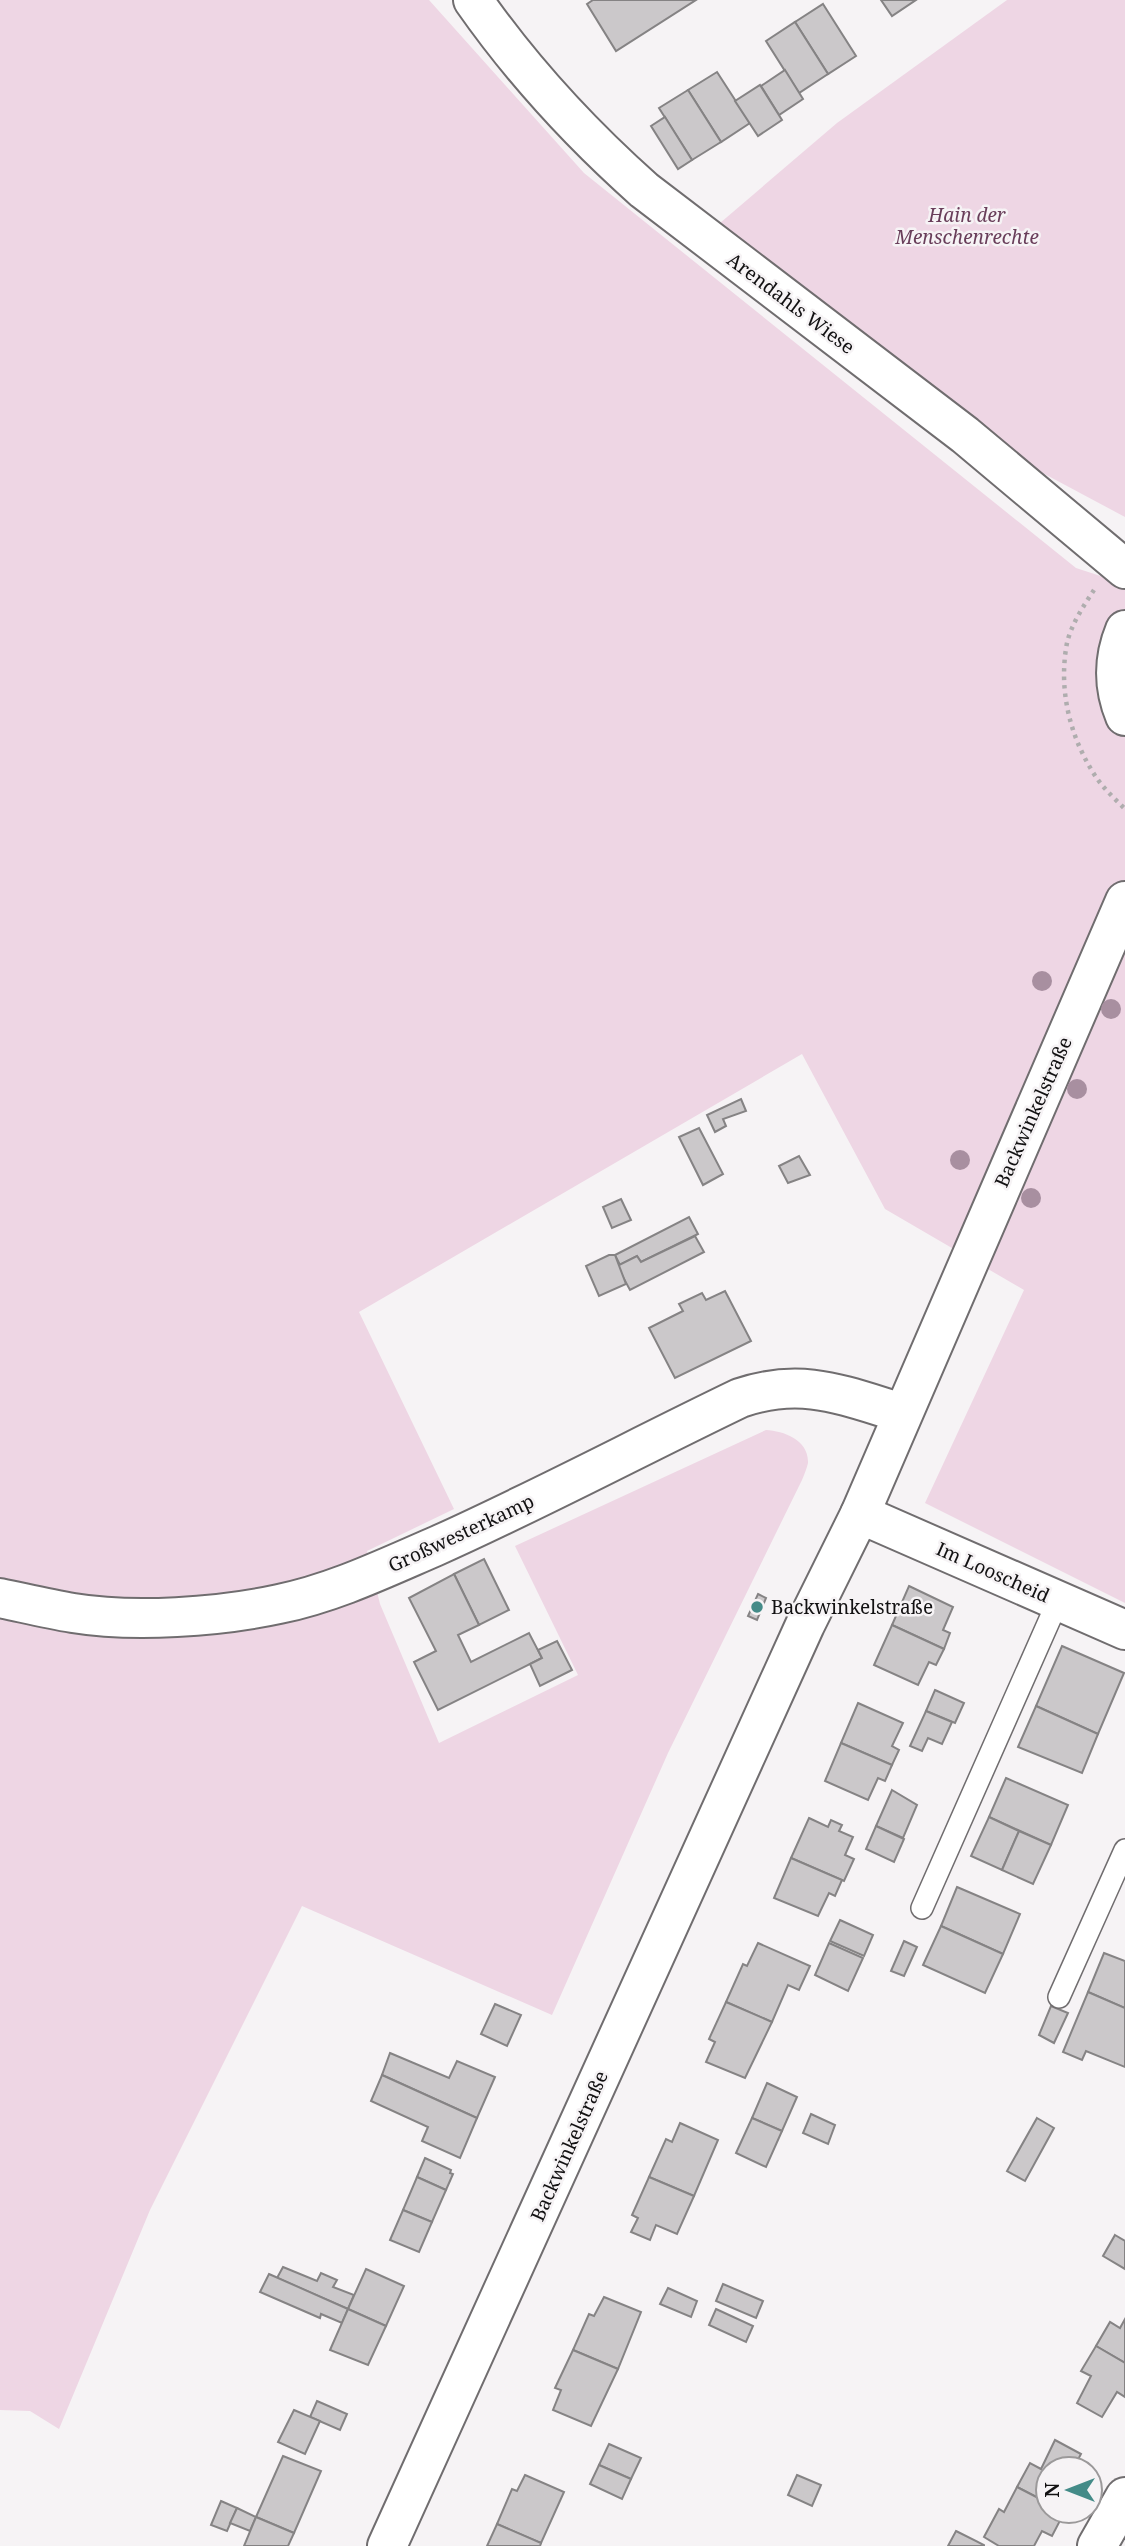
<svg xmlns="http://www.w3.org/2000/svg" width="1125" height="2546" viewBox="0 0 1125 2546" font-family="'Noto Serif',serif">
  <rect width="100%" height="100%" fill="#f6f3f5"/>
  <g fill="#eed6e4">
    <path d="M0 0H429L584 173 1076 568 1125 584V1603L925 1503 1024 1290 885 1209 802 1054 359 1312 454 1509 367 1551 380 1604 439 1743 578 1675 515 1546 766 1430C784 1431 809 1440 808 1463 807 1468 804 1475 802 1480L668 1753 552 2015 302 1906 150 2210 59 2429 30 2411 0 2410Z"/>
    <polygon points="1007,0 1125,0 1125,517 968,433 713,229 837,123"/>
  </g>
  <g fill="#cbc8ca" stroke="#858384" stroke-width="2">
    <polygon points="593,0 696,0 616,51 587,4"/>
    <polygon points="881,0 916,0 892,16"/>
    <polygon points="823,4 856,56 828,74 795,22"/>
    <polygon points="795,22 828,74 799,93 766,41"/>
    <polygon points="785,70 803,99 779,115 761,86"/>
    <polygon points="717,72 750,123 721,142 688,90"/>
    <polygon points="760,85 782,120 758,136 735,101"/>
    <polygon points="688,90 721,142 692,160 659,108"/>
    <polygon points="665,117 692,160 678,169 651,126"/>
    <polygon points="741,1099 746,1111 723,1119 726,1126 715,1132 707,1115"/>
    <polygon points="699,1128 723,1174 703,1185 679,1137"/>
    <polygon points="799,1156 810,1175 788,1183 779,1166"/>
    <polygon points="621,1199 631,1220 612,1228 603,1207"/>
    <polygon points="689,1217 698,1234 641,1262 637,1256 620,1265 615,1255"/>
    <polygon points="695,1236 704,1252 630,1290 617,1266 637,1256 641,1262"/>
    <polygon points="609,1255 615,1255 626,1284 599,1296 586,1266"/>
    <polygon points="725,1291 751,1341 675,1378 649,1328 683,1311 679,1304 702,1293 706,1300"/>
    <polygon points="484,1559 509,1610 479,1625 454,1574"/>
    <polygon points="454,1574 479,1625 458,1635 471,1662 529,1633 542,1658 438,1710 414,1662 436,1651 409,1598"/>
    <polygon points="909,1586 953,1607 943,1630 950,1633 944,1649 892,1625"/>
    <polygon points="758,1594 766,1598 757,1620 748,1616"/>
    <polygon points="892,1625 944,1649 936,1665 929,1662 918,1685 874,1665"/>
    <polygon points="557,1641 572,1670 540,1686 530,1664 542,1658 538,1650"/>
    <polygon points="1062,1646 1124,1673 1098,1734 1036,1706"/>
    <polygon points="935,1690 964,1703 955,1723 926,1711"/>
    <polygon points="858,1703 903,1723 892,1746 899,1750 892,1765 841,1743"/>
    <polygon points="1036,1706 1098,1734 1082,1773 1018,1747"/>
    <polygon points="926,1711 952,1722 942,1744 928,1738 922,1751 910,1746"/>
    <polygon points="841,1743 892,1765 885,1781 878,1778 868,1800 825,1781"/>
    <polygon points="1006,1778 1068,1805 1051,1845 989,1817"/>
    <polygon points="892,1790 917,1805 903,1838 876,1826"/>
    <polygon points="989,1817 1019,1831 1002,1870 971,1856"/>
    <polygon points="809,1818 828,1827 831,1820 842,1825 839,1831 853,1837 845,1855 854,1859 844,1881 791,1858"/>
    <polygon points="876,1826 904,1839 894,1862 866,1849"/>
    <polygon points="1019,1831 1051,1845 1033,1884 1002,1870"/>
    <polygon points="791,1858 842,1880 835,1896 829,1893 818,1916 774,1898"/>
    <polygon points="957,1887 1020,1914 1003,1954 941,1926"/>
    <polygon points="840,1920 873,1935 864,1956 830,1941"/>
    <polygon points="941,1926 1003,1954 985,1993 923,1965"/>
    <polygon points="904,1941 917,1947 904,1976 891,1971"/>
    <polygon points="758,1943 810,1966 799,1990 788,1985 772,2022 726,2002 743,1964 747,1966"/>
    <polygon points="829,1943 863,1958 848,1991 815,1975"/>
    <polygon points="1104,1953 1125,1961 1125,2008 1088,1992"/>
    <polygon points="1088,1992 1125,2008 1125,2067 1086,2051 1082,2060 1063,2052"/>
    <polygon points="726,2002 772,2022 745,2078 706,2062 715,2042 709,2039"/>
    <polygon points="495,2004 521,2015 507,2046 481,2034"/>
    <polygon points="1051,2006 1068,2013 1054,2043 1039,2035"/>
    <polygon points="390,2053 449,2078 457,2061 495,2077 477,2118 382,2075"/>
    <polygon points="382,2075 477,2118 460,2158 422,2141 428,2127 371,2101"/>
    <polygon points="767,2083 797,2097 782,2131 752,2118"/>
    <polygon points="811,2114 835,2125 828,2144 803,2133"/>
    <polygon points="752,2118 782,2131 766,2167 736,2153"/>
    <polygon points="1037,2118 1054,2128 1025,2181 1007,2171"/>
    <polygon points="680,2123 718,2140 694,2196 649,2177 666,2139 672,2142"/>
    <polygon points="425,2158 451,2170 450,2173 453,2174 446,2190 417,2177"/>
    <polygon points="417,2177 446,2190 432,2222 403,2210"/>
    <polygon points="649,2177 694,2196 677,2234 656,2225 650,2240 631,2232 638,2218 632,2215"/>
    <polygon points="403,2210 432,2222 419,2252 390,2240"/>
    <polygon points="1115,2235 1125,2241 1125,2269 1103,2256"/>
    <polygon points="283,2267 317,2281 321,2273 337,2280 333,2287 354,2295 348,2309 277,2278"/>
    <polygon points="366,2269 404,2286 386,2326 348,2309"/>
    <polygon points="269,2274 348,2309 342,2323 321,2314 320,2318 260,2292"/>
    <polygon points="723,2284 763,2301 756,2318 716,2301"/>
    <polygon points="668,2288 697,2301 691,2317 660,2304"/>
    <polygon points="604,2297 641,2312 618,2369 573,2350 589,2314 594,2316"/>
    <polygon points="348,2309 386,2326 368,2365 330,2350"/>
    <polygon points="716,2309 753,2326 746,2342 709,2325"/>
    <polygon points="1125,2319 1125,2363 1096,2346 1110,2322 1120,2328"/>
    <polygon points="1096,2346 1125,2363 1125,2397 1117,2392 1102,2417 1077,2403 1091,2376 1081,2371"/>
    <polygon points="573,2350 618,2369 591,2426 553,2410 561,2390 555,2388"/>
    <polygon points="317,2401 347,2414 340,2430 310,2417"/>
    <polygon points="294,2410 320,2421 305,2454 278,2442"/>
    <polygon points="1055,2440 1081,2454 1073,2469 1048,2469 1048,2503 1017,2487 1030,2463 1041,2469"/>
    <polygon points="609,2444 641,2458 631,2479 599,2465"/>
    <polygon points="283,2456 321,2471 294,2533 256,2517"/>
    <polygon points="599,2465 631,2479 622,2499 590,2484"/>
    <polygon points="525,2475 564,2492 541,2543 497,2524 512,2489 517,2491"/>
    <polygon points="797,2475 821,2485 812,2506 788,2495"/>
    <polygon points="1017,2487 1048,2503 1048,2511 1065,2511 1052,2536 1042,2531 1034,2546 999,2546 984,2537 999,2509 1004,2512"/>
    <polygon points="221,2501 237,2508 227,2531 211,2525"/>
    <polygon points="237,2508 256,2517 250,2531 230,2523"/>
    <polygon points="256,2517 294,2533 288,2546 244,2546"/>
    <polygon points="497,2524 541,2543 540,2546 487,2546"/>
    <polygon points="956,2531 984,2545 984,2546 948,2546"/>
  </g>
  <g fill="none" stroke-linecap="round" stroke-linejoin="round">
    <defs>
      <g id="service">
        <polyline points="922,1908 1058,1601"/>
        <polyline points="1059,1997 1125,1850"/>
      </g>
      <g id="minor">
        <path d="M473 0C522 70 580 133 644 190L965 435 1125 569"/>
        <polyline points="860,1514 1125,1630"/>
        <path d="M0 1598C24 1603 48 1609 73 1613 134 1623 219 1617 279 1604 333 1593 383 1569 434 1547 537 1501 638 1447 740 1398 802 1377 842 1395 902 1413"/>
        <polyline points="1097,2546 1125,2497"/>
      </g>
      <g id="secondary">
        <path d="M1125 630C1113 659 1113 687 1125 716"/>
        <polyline points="387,2546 805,1625 860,1514 1125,901"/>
      </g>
    </defs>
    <use href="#service" stroke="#706d6f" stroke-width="24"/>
    <use href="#minor" stroke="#706d6f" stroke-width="42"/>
    <use href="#secondary" stroke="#706d6f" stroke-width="42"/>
    <path stroke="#afadae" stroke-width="4.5" stroke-dasharray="3.5 5" stroke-linecap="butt" d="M1094 590C1084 605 1071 625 1067 643 1058 690 1070 738 1096 777 1104 789 1115 799 1125 809"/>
    <use href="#service" stroke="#fff" stroke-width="21"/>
    <use href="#minor" stroke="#fff" stroke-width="38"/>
    <use href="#secondary" stroke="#fff" stroke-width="38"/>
  </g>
  <g fill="#a88fa0">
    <circle cx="1042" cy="981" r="10"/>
    <circle cx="1111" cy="1009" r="10"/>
    <circle cx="1077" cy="1089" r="10"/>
    <circle cx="960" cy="1160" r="10"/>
    <circle cx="1031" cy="1198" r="10"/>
  </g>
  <circle fill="#448b88" stroke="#f6f3f5" stroke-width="2.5" cx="757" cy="1607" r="7"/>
  <g text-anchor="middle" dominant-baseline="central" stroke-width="5" stroke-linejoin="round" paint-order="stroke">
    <g font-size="19" font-style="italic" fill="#693e5a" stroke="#f6f3f5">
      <text x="967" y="215">Hain der<tspan x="967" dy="22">Menschenrechte</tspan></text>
    </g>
    <g font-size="19" fill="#121112" stroke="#f6f3f5">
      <text transform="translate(791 303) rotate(37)">Arendahls Wiese</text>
      <text transform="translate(1033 1112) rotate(-66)">Backwinkelstraße</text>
      <text transform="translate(461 1533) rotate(-25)">Großwesterkamp</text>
      <text transform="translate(993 1572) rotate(24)">Im Looscheid</text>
      <text transform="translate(569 2146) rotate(-66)">Backwinkelstraße</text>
    </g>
    <g font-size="19" fill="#121112" stroke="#f6f3f5" text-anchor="start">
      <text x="771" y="1607">Backwinkelstraße</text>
    </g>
  </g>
  <g transform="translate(1069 2490) rotate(270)"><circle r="33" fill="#f6f3f5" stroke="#9b999a" stroke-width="2"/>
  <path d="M0-5L12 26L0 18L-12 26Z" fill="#448b88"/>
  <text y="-10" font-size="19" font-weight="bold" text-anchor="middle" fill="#121112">N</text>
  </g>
</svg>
